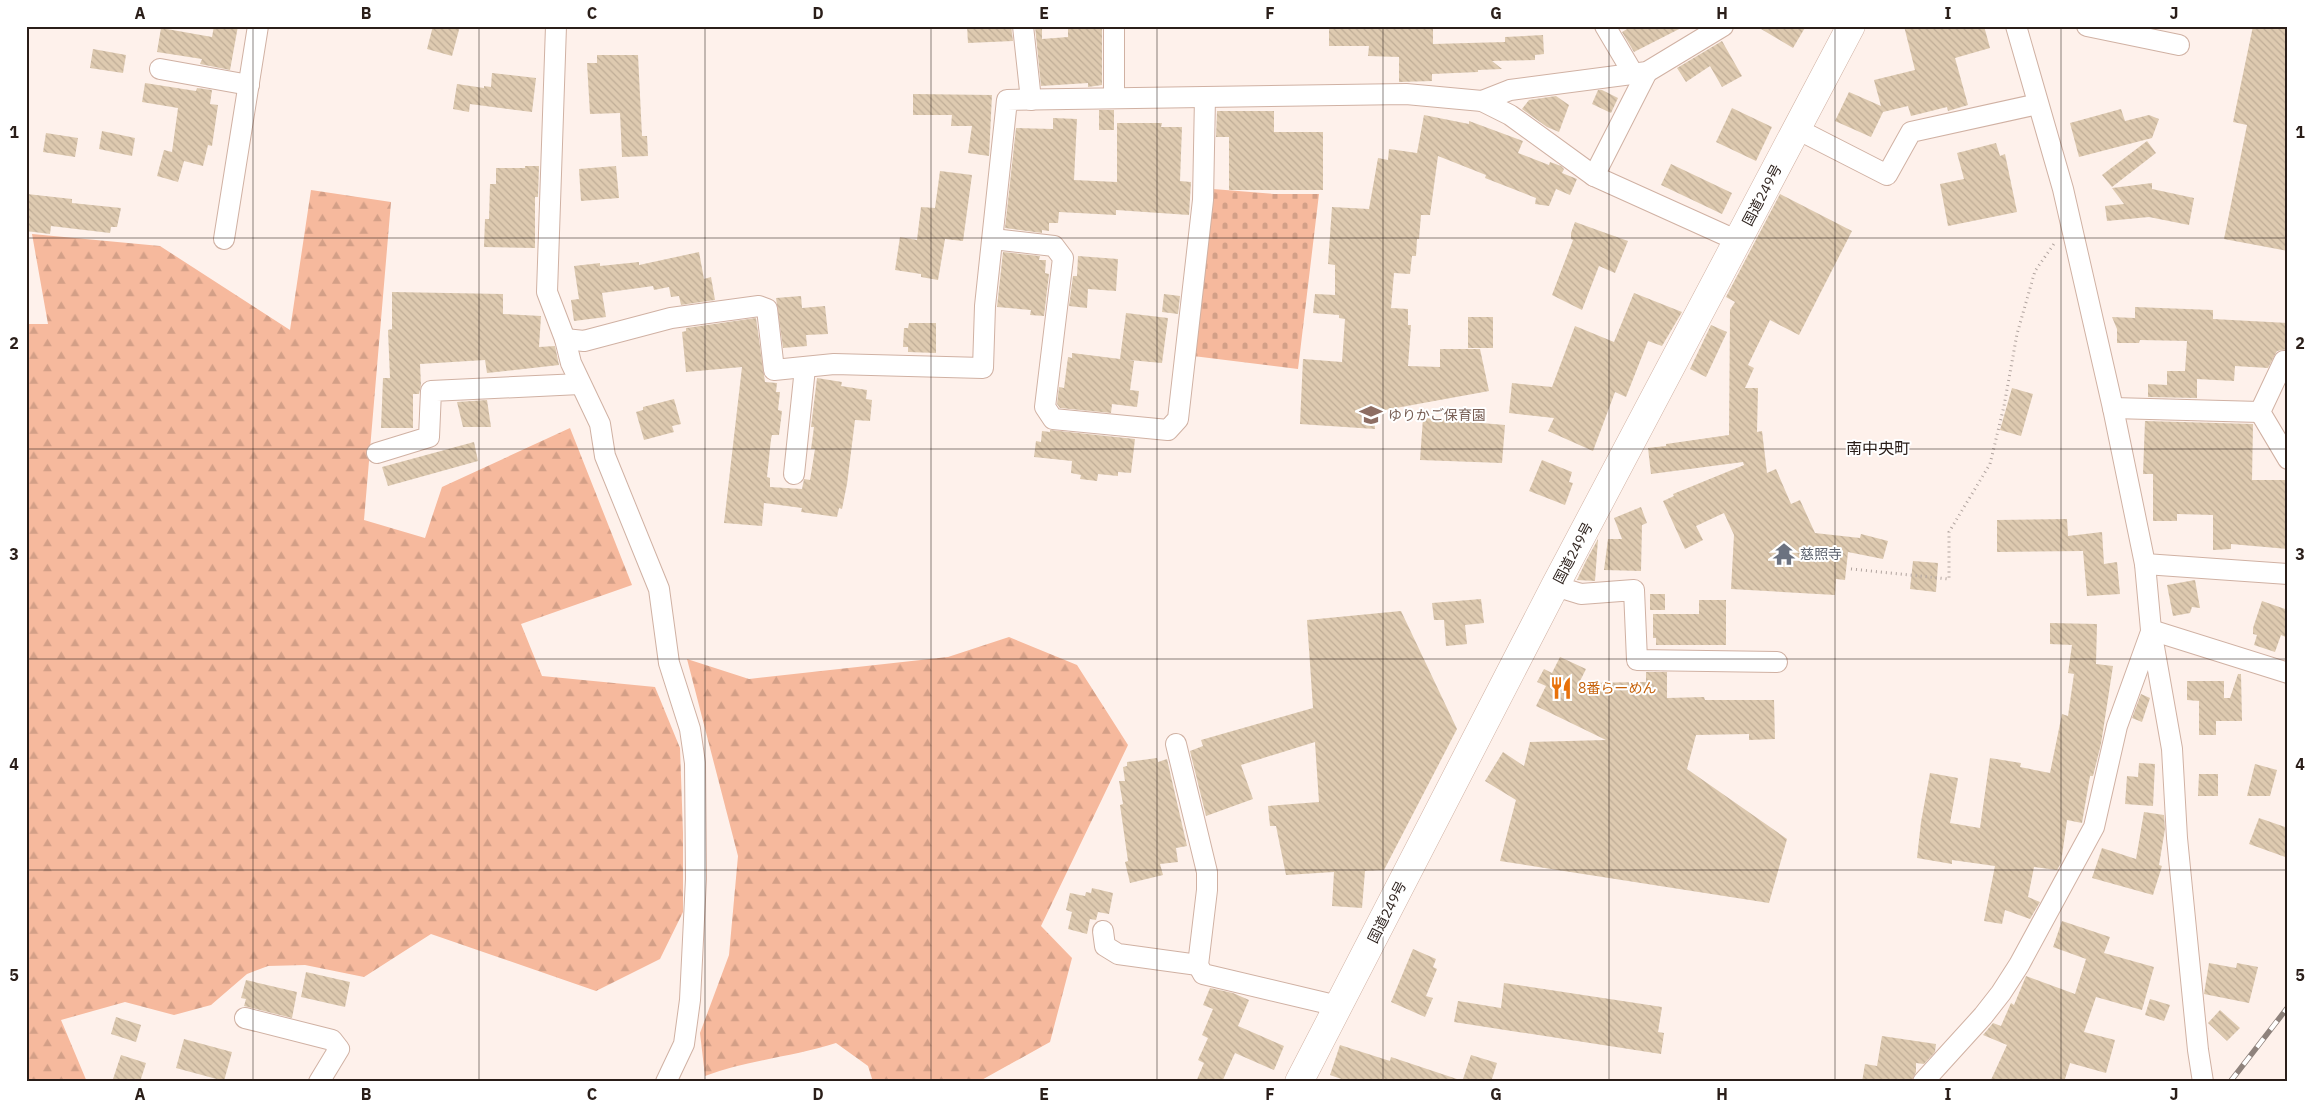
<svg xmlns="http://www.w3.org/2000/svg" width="2314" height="1108" viewBox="0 0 2314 1108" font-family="'IBM Plex Sans','Noto Sans JP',sans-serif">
  <defs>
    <pattern id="forest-firs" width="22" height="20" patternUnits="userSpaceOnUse" patternTransform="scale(1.25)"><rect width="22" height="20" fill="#f6b99d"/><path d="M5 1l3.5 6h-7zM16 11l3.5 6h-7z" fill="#d39f87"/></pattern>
    <pattern id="cemetery-stones" width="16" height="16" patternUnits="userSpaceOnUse" patternTransform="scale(1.25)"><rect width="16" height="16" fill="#f6b99d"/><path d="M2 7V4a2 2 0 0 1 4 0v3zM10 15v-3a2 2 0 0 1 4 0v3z" fill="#d39f87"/></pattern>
    <pattern id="building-back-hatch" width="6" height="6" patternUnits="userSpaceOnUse" patternTransform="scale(1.25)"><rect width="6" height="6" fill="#decab0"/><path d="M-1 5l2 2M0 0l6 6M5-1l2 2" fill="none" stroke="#bfad97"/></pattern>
  </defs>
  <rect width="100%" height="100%" fill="#fef1eb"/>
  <g fill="url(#forest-firs)">
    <polygon points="311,190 391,202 364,520 425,538 442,487 570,428 632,585 521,624 542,676 655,687 680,748 683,833 683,912 660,959 596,991 431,934 364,977 305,965 268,966 247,974 211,1005 174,1015 125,1002 61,1020 87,1082 26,1082 26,324 48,324 32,234 160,246 290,330"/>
    <path d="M1009 637 1077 665 1128 745 1041 926 1072 958 1050 1042 978 1082H873L868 1066 836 1043C793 1057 747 1060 705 1076L700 1033 729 955 738 856 687 659 749 679 948 657Z"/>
  </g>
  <polygon fill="url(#cemetery-stones)" points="1213,189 1274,194 1319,194 1298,369 1193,356"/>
  <g fill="url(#building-back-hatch)">
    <polygon points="214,26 238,26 230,70 200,64 202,59 157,52 161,28 212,37"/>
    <polygon points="433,26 460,26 452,56 427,49"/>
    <polygon points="967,26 1011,26 1013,41 968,43"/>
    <polygon points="1035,26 1042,26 1042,39 1068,37 1068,26 1102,28 1102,85 1088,87 1088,83 1041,86"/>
    <polygon points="1329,26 1433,27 1433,44 1505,42 1505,37 1543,35 1544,54 1535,55 1535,60 1492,61 1502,69 1478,70 1478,72 1432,74 1432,81 1399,82 1399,57 1368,56 1369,46 1329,46"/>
    <polygon points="1632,26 1685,26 1634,52 1622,32"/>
    <polygon points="1756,26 1806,26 1793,48"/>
    <polygon points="1904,26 1984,26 1990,48 1955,58 1968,105 1948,111 1947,107 1911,116 1908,106 1883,112 1871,137 1835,121 1849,92 1881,106 1874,80 1915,70"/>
    <polygon points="2253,26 2288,26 2288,251 2224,239 2247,125 2233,122"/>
    <polygon points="1722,41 1742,76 1722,87 1710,66 1686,82 1677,68"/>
    <polygon points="93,49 126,55 123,73 90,68"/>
    <polygon points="597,55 638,55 642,136 647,136 648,156 622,157 620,113 590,114 587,63 597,63"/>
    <polygon points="492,73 536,78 532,112 470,104 469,112 453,109 457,84 484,88 484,86 491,87"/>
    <polygon points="145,83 196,91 197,88 212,90 210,104 218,105 212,146 208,145 203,166 184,161 178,182 157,176 164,150 172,152 178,108 142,102"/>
    <polygon points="1598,90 1602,90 1618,98 1611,113 1592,104"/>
    <polygon points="913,94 992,95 989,156 968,153 972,126 951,126 952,115 913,115"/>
    <polygon points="1556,96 1569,105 1559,132 1547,127 1522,109 1529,100"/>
    <polygon points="1732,108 1772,127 1756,161 1716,142"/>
    <polygon points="2121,109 2125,121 2149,115 2159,119 2152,138 2079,157 2070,123"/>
    <rect x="1099" y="110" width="15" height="20"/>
    <polygon points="1217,111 1274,111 1274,132 1323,132 1323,190 1229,190 1229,137 1216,137"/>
    <polygon points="1424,115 1469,124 1469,121 1523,141 1518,153 1549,165 1550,162 1561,166 1564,169 1562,173 1577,179 1570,195 1556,189 1549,206 1535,204 1536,198 1485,178 1486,175 1438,156 1430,215 1421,215 1419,239 1417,239 1416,256 1412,256 1410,274 1394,273 1391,308 1408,309 1408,325 1411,325 1408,366 1440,367 1440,349 1480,349 1489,391 1374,412 1375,429 1300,424 1303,359 1342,362 1345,319 1339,318 1339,315 1313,313 1315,294 1335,295 1335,265 1328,264 1332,207 1369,209 1378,158 1388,160 1389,149 1417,153"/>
    <polygon points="1053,118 1077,119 1074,180 1117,182 1117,123 1162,123 1161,127 1182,127 1180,181 1191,182 1189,215 1116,210 1116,215 1059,212 1058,223 1049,223 1049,231 1042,230 1042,233 1005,228 1016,128 1053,129"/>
    <polygon points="102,131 135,138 132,156 99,149"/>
    <polygon points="46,133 78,138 75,157 43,152"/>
    <polygon points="2147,141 2156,153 2112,187 2102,175"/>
    <polygon points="1996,143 2000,156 2005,154 2017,212 1948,226 1940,184 1964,179 1957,153"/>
    <polygon points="1671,164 1732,193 1722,214 1661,185"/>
    <polygon points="525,166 539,166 538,197 535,197 535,248 484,247 485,219 489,219 490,184 496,184 496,168 525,168"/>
    <polygon points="616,166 619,198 581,201 579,169"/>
    <polygon points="940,171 972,175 963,241 945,239 938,280 921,277 921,274 895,270 900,237 917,240 921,207 935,208"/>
    <polygon points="2152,183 2152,189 2194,198 2189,225 2149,217 2107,221 2105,206 2124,204 2112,188"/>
    <polygon points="27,194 72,199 72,203 121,208 117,227 111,227 110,233 51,226 50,234 26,231"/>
    <polygon points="1780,194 1852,231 1799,335 1770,320 1748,365 1754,368 1745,388 1758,388 1757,432 1762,431 1767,473 1776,469 1791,504 1800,500 1815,533 1860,538 1861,534 1888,541 1883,559 1848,552 1845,580 1836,579 1835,595 1731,589 1734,535 1724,513 1696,526 1703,540 1685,549 1663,501 1674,496 1673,494 1744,465 1743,462 1651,474 1648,448 1666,446 1666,444 1729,435 1730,310 1735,302 1726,297"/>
    <polygon points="1575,222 1628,241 1615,273 1599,266 1582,310 1552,295 1573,240 1571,239 1571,233"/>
    <polygon points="699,252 704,279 711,277 715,300 681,305 679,296 671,297 669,287 654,290 653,286 602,293 606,317 574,321 571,300 579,299 574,266 600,263 600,266 639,262 639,265"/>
    <polygon points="1003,252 1040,256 1039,260 1046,260 1045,273 1049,274 1044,316 1030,315 1031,310 997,307"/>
    <polygon points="1078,256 1118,259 1116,291 1088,289 1087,308 1069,306 1073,276 1077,276"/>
    <polygon points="392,292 503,294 503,314 541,316 539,347 555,346 559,365 487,373 485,360 420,364 421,385 419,394 413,394 413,428 381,428 383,378 390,378 388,330 392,329"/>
    <polygon points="1634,293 1682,312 1662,346 1648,341 1626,397 1615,392 1593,451 1548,431 1554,418 1509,413 1512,383 1552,387 1575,326 1614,342"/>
    <polygon points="1164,294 1180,296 1178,314 1162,312"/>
    <polygon points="801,296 802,308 825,306 828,334 806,335 807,346 783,348 776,298"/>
    <polygon points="2135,307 2213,310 2213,319 2288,323 2288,349 2277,351 2268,368 2235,366 2234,381 2197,379 2197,398 2148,397 2148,384 2167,385 2167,371 2185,371 2187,341 2140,340 2139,343 2117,343 2117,329 2112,317 2135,318"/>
    <polygon points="1126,313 1168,318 1162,363 1129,360 1134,361 1130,390 1139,391 1137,407 1112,404 1111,413 1060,408 1057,404 1059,387 1064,388 1068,357 1072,358 1072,353 1120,359"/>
    <rect x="1468" y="317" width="25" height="31"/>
    <polygon points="756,318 765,382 777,383 776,392 780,392 778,410 782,411 779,435 772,435 771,439 767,477 770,478 770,487 802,489 804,479 810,480 815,449 811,449 814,427 811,427 817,378 842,382 841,386 867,390 866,399 872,400 870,421 855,420 847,484 842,509 839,508 837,517 801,512 802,508 764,503 762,526 724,523 742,367 686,372 682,332 686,331 686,328"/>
    <polygon points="909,323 936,323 936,353 908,352 908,347 903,347 904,328 908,328"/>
    <polygon points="1711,325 1727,332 1706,377 1690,369"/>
    <polygon points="2012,388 2033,394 2021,436 2000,430"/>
    <polygon points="674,399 681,424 672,426 674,432 644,440 636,412 643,410 643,407"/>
    <polygon points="487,400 491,427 463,427 457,402"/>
    <polygon points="1423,418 1505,425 1502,463 1420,460"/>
    <polygon points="2145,421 2253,424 2252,480 2288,480 2288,549 2231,544 2231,549 2213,550 2213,515 2177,514 2177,521 2153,521 2153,474 2143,474"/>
    <polygon points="1050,430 1135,439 1131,473 1118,472 1118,476 1098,474 1097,481 1080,479 1081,475 1071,473 1072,461 1034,457 1036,441 1041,442 1042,431 1050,432"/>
    <polygon points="474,442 478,461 388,486 382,467"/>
    <polygon points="1542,460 1572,472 1569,482 1573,483 1565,505 1529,491"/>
    <polygon points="1641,507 1647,523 1642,525 1641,571 1604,570 1608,539 1622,539 1614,518"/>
    <polygon points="2067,519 2068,536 2102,532 2104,564 2117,562 2120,594 2087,596 2083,551 1997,552 1997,520"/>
    <polygon points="1598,539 1595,581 1577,580 1586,561"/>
    <polygon points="1913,561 1938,563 1936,592 1910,589"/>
    <polygon points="2195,580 2200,608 2192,607 2190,613 2173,616 2167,585"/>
    <rect x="1650" y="594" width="15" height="16"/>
    <polygon points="1481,599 1484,623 1465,625 1467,644 1446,646 1444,620 1434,620 1432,603"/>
    <polygon points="1699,600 1726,600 1726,645 1656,645 1656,638 1653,638 1653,614 1699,614"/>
    <polygon points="2262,601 2288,610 2288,638 2281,635 2275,652 2254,645 2257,635 2253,634 2253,628"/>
    <polygon points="1401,611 1457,729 1384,870 1365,871 1362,908 1332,906 1334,872 1286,875 1276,826 1270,826 1268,806 1319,802 1315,742 1241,765 1253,799 1206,816 1190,751 1203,746 1201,740 1313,708 1307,620"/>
    <polygon points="2050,623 2097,624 2096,664 2113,666 2101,744 2093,776 2090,776 2082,823 2067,820 2061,863 2057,870 2034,867 2028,897 2040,902 2030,919 2005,910 2002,924 1984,921 1995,866 1952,860 1952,864 1917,858 1921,822 1930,773 1958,778 1950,823 1980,828 1990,758 2021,763 2020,767 2050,773 2062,714 2068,716 2074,674 2068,673 2072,645 2050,644"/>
    <polygon points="1560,657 1586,669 1579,683 1646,682 1646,672 1667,672 1667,698 1704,697 1705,700 1774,700 1775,739 1749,740 1749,734 1696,735 1687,769 1787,839 1769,903 1500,861 1516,800 1485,781 1503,752 1524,766 1530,742 1606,740 1536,706 1546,686 1537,682 1544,669 1552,673"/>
    <polygon points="2238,674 2241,674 2242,721 2216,721 2216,735 2199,735 2199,701 2187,700 2187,681 2224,681 2224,698 2230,698"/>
    <polygon points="2141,694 2150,698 2142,722 2132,718"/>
    <polygon points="1157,758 1158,762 1167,759 1187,846 1176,848 1178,862 1160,864 1163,875 1130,883 1125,862 1128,861 1120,805 1123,804 1119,781 1125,781 1123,767 1127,766 1127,762"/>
    <polygon points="2139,763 2155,764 2153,806 2125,804 2127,776 2138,777"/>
    <polygon points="2255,764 2277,770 2270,796 2247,796"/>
    <polygon points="2199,774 2218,774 2218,796 2198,796"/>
    <polygon points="2144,812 2164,815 2165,829 2159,865 2162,866 2153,895 2092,878 2102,848 2136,859"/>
    <polygon points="2259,818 2288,828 2288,858 2249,844"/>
    <polygon points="1092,888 1113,893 1109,914 1098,912 1096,920 1090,919 1087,934 1068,929 1072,912 1066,910 1070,893 1085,896 1086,892 1091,893"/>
    <polygon points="2062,921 2110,937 2104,953 2154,967 2142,1010 2096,997 2084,1032 2115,1040 2106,1073 2070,1063 2064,1082 1990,1082 2007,1045 1983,1035 1993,1023 2001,1026 2011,1003 2014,1005 2026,976 2075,994 2086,959 2053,947"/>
    <polygon points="1413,949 1436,959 1433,967 1437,969 1426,996 1433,998 1425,1017 1391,1002"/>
    <polygon points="2209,963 2236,968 2237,963 2258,967 2249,1003 2204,994"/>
    <polygon points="306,972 350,982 345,1007 301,997"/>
    <polygon points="246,980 297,992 292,1018 244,1006 246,999 241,998"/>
    <polygon points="1504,983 1662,1007 1658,1032 1664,1033 1661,1054 1454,1022 1458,1001 1501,1008"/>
    <polygon points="1210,988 1233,993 1249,1000 1238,1026 1284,1046 1274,1070 1235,1053 1222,1082 1196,1082 1204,1063 1198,1060 1208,1038 1202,1035 1213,1009 1203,1005"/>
    <polygon points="2150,999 2170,1005 2164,1021 2145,1015"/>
    <polygon points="2220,1010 2240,1028 2227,1041 2208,1023"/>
    <polygon points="116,1017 141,1025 136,1042 111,1034"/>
    <polygon points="1882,1036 1936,1044 1935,1052 1924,1064 1916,1063 1916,1072 1911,1082 1862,1082 1865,1064 1877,1066"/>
    <polygon points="184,1039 232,1052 224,1081 176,1068"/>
    <polygon points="1340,1045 1390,1061 1391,1057 1457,1079 1456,1082 1350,1082 1330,1075"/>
    <polygon points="121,1055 146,1063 140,1082 112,1082"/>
    <polygon points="1471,1055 1497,1063 1491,1082 1462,1082"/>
  </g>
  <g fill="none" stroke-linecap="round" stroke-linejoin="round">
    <defs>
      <g id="minor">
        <polyline points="556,26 547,292 565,339 571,363 600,424 605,456 659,589 669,663 690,729 695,763 696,879 690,1000 684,1044 666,1082"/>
        <polyline points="1023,26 1031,100"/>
        <polyline points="1114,26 1114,98"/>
        <polyline points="1605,26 1634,75"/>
        <polyline points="2016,26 2063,189 2113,408 2145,564 2151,630 2172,749 2177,838 2198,1050 2203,1082"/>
        <polyline points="2087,26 2179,45"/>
        <polyline points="160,69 249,85"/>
        <polyline points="1482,101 1510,90 1647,72 1723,26"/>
        <polyline points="1797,129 1887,175 1911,132 2038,104"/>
        <polyline points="1594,176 1647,72"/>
        <polyline points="224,239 258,26"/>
        <polyline points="993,239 1054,246 1063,258 1045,407 1053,419 1168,430 1178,419 1203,200 1205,97"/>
        <polyline points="565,339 584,341 671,318 759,306 767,309 774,370 834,364 983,368 985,306 1007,100 1406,94 1482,101 1510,115 1594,176 1738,241"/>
        <polyline points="2288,361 2284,361 2260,412 2288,459"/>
        <polyline points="2113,408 2260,412"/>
        <polyline points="377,453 429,437 431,391 580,384"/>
        <polyline points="794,474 805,368"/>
        <polyline points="2145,564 2288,574"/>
        <polyline points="1555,586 1581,594 1634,590 1637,660 1777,662"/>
        <polyline points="2151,630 2288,673"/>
        <polyline points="1176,744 1207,872 1207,890 1198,965 1203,974 1338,1006"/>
        <polyline points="1103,931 1105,946 1118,954 1198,965"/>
        <polyline points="245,1018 332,1040 339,1049 319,1082"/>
        <polyline points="1923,1082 1983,1016 2001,993 2019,965 2094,827 2117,726 2151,632"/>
      </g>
      <polyline id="highway" points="1299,1082 1555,586 1851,26"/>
    </defs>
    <use href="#minor" stroke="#d0b1a3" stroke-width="22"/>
    <use href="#highway" stroke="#d0b1a3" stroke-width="29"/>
    <polyline stroke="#b0a39e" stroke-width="3" stroke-dasharray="1 4" stroke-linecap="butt" points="1851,569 1949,579 1949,532 1990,464 2004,406 2017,334 2035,271 2056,241"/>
    <use href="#minor" stroke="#fff" stroke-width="20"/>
    <use href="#highway" stroke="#fff" stroke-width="28"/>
    <defs>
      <polyline id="rail" points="2230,1082 2288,1007"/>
    </defs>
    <use href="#rail" stroke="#8e827c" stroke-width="5.5"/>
    <use href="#rail" stroke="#fff" stroke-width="4" stroke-dasharray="11" stroke-linecap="butt"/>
  </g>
  <path fill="none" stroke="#2a1e19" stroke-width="1" stroke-opacity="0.55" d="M253 26V1082M479 26V1082M705 26V1082M931 26V1082M1157 26V1082M1383 26V1082M1609 26V1082M1835 26V1082M2061 26V1082M26 238H2288M26 449H2288M26 659H2288M26 870H2288"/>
  <defs>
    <symbol id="school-bare" viewBox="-9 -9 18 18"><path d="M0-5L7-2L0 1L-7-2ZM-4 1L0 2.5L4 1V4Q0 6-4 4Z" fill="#8d6e63" stroke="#fff" stroke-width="2.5" paint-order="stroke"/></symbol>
    <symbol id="temple-bare" viewBox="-9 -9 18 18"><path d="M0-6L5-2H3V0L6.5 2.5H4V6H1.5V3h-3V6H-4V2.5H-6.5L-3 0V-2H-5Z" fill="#6b7280" stroke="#fff" stroke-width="2.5" paint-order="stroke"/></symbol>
    <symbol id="restaurant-bare" viewBox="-9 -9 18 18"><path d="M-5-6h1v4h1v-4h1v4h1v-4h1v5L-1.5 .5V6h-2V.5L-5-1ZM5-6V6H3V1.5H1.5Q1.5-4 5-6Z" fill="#e8710a" stroke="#fff" stroke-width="2.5" paint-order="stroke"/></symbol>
  </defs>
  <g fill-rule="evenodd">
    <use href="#school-bare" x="1355" y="399" width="32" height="32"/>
    <use href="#temple-bare" x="1768" y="538" width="32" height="32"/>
    <use href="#restaurant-bare" x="1545" y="672" width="32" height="32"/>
  </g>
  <g text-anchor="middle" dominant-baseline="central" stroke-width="4" stroke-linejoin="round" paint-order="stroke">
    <g font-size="14" fill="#2a1e19" stroke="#fff">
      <text transform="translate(1762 195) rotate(-62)">国道249号</text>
      <text transform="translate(1573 553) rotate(-62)">国道249号</text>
      <text transform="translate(1387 912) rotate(-63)">国道249号</text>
    </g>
    <g font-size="14" fill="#785e54" stroke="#fff" text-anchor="start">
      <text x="1388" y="415">ゆりかご保育園</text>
    </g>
    <g font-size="14" fill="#5b616d" stroke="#fff" text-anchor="start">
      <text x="1800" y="554">慈照寺</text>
    </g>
    <g font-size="14" fill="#c56008" stroke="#fff" text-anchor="start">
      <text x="1578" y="688">8番らーめん</text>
    </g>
    <g font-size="16" fill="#2a1e19" stroke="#fff">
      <text x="1878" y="448">南中央町</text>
    </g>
  </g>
  <rect width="2314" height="1108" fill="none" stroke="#ffffff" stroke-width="55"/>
  <rect x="28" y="28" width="2258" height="1052" fill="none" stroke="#2a1e19" stroke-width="2"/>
  <g font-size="16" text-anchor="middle" font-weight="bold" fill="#2a1e19">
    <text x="140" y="19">A</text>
    <text x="366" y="19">B</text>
    <text x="592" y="19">C</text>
    <text x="818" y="19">D</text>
    <text x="1044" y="19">E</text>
    <text x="1270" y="19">F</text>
    <text x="1496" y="19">G</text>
    <text x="1722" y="19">H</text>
    <text x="1948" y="19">I</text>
    <text x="2174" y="19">J</text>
    <text x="14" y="138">1</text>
    <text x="2300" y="138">1</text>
    <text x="14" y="349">2</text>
    <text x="2300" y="349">2</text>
    <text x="14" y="560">3</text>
    <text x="2300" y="560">3</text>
    <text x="14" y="770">4</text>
    <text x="2300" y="770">4</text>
    <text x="14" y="981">5</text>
    <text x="2300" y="981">5</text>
    <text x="140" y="1100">A</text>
    <text x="366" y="1100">B</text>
    <text x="592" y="1100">C</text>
    <text x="818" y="1100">D</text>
    <text x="1044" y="1100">E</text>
    <text x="1270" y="1100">F</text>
    <text x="1496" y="1100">G</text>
    <text x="1722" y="1100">H</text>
    <text x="1948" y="1100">I</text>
    <text x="2174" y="1100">J</text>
  </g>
</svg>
